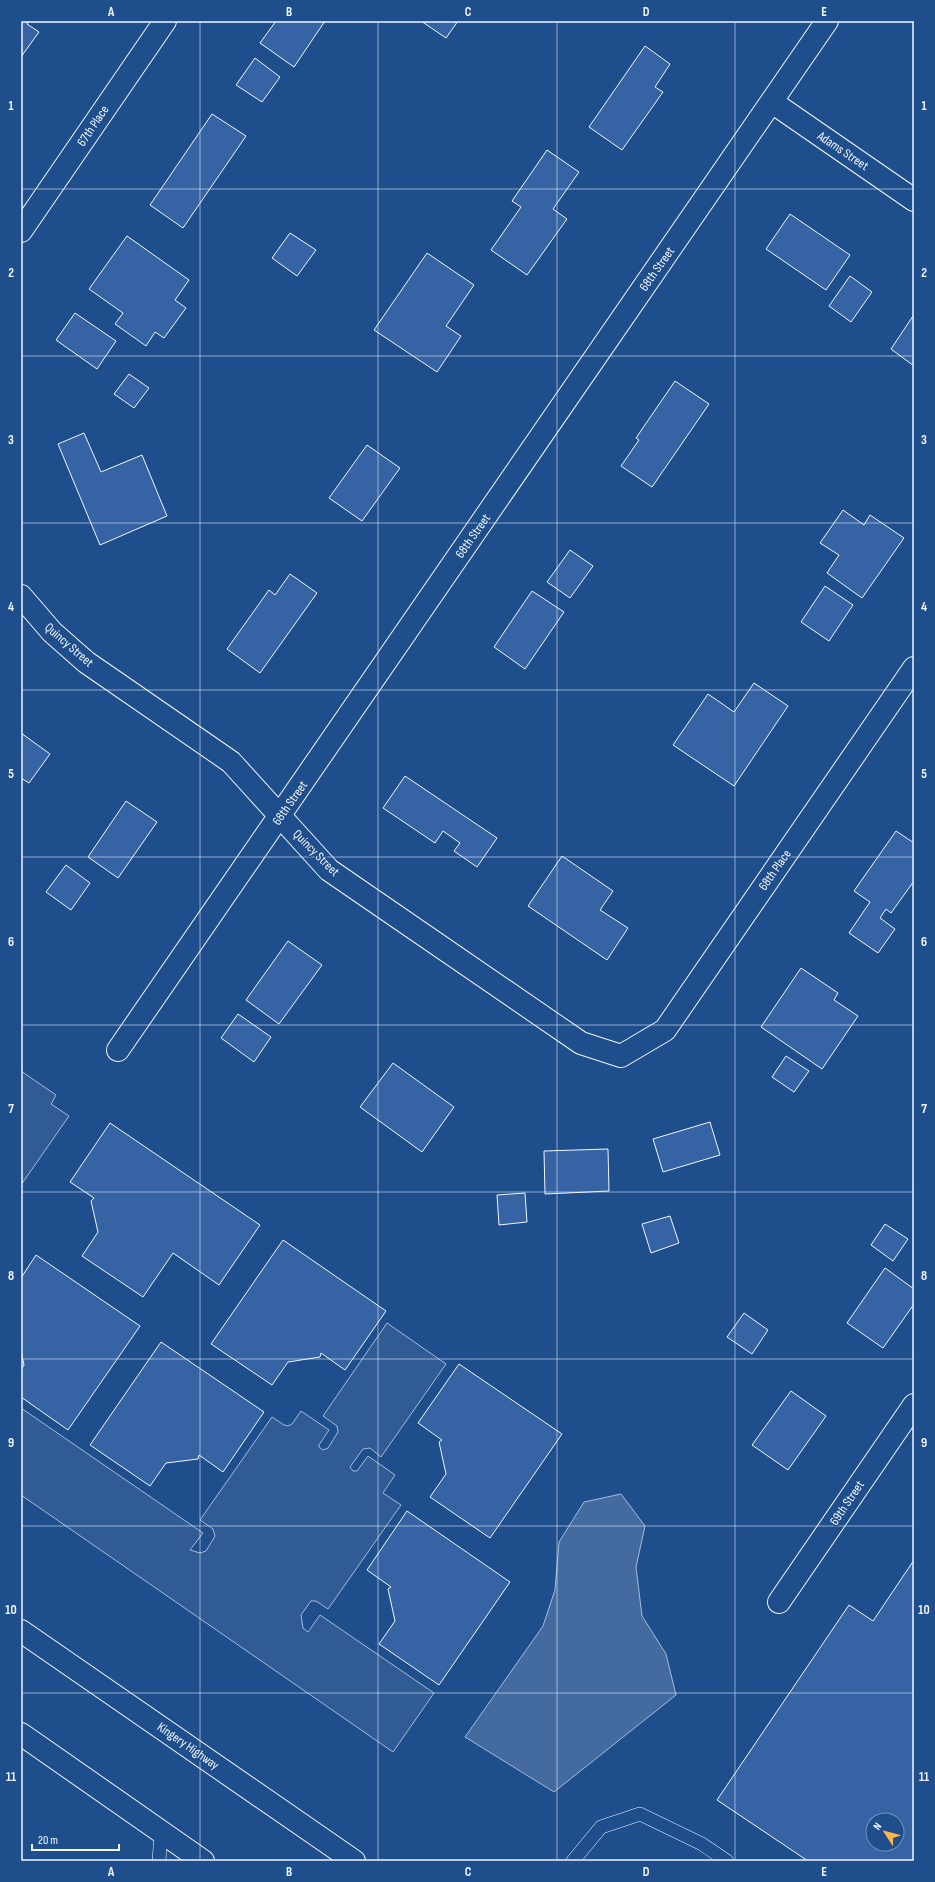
<svg xmlns="http://www.w3.org/2000/svg" width="935" height="1882" viewBox="0 0 935 1882" font-family="'Sofia Sans Condensed',sans-serif">
  <rect width="100%" height="100%" fill="#1f4e8c"/>
  <g fill="#305b95" stroke="#a8bbd7">
    <polygon points="21,1071 56,1095 51,1104 69,1116 21,1185"/>
    <polygon points="387,1323 446,1364 381,1457 370,1448 363,1449 350,1467 353,1471 357,1471 368,1456 395,1475 383,1493 401,1505 328,1609 316,1601 311,1601 301,1615 303,1628 308,1632 320,1615 434,1693 393,1752 21,1495 21,1408 203,1533 190,1550 200,1553 206,1551 215,1536 213,1529 200,1520 272,1417 284,1425 288,1426 292,1424 301,1411 329,1430 319,1445 319,1447 323,1450 328,1448 338,1432 337,1426 323,1416"/>
  </g>
  <polygon fill="#446ba0" stroke="#a8bbd7" points="621,1494 645,1526 636,1567 642,1616 666,1654 676,1695 554,1792 465,1737 543,1626 555,1590 559,1542 584,1502"/>
  <g fill="#3563a3" stroke="#f2f6ff" fill-rule="evenodd">
    <polygon points="21,21 29,21 27,24 39,32 21,57"/>
    <polygon points="276,21 325,21 294,67 260,43"/>
    <polygon points="421,21 458,21 446,38"/>
    <polygon points="645,46 670,64 655,87 663,92 622,150 589,127"/>
    <polygon points="255,58 280,77 262,102 236,85"/>
    <polygon points="212,114 246,136 183,228 150,205"/>
    <polygon points="547,150 579,172 553,209 567,219 527,275 491,250 521,207 512,201"/>
    <polygon points="790,214 850,255 826,290 766,249"/>
    <polygon points="290,233 316,250 297,276 272,258"/>
    <polygon points="127,236 189,280 175,300 186,308 164,338 155,332 146,346 115,324 123,313 89,289"/>
    <polygon points="427,253 474,285 446,326 461,336 437,372 374,330"/>
    <polygon points="850,276 872,292 851,322 829,306"/>
    <polygon points="75,313 116,341 97,369 56,340"/>
    <polygon points="913,316 914,317 914,366 891,349"/>
    <polygon points="129,374 149,388 134,408 114,394"/>
    <polygon points="675,381 709,404 652,487 621,466 639,440 636,438"/>
    <polygon points="84,433 101,472 142,455 167,516 100,545 58,444"/>
    <polygon points="367,445 400,468 362,521 329,498"/>
    <polygon points="843,510 864,525 870,515 904,538 862,598 827,573 839,555 820,543"/>
    <polygon points="570,550 593,566 570,598 547,582"/>
    <polygon points="290,574 317,593 260,673 227,649 269,590 275,595"/>
    <polygon points="825,586 853,605 829,641 801,622"/>
    <polygon points="532,591 564,612 525,669 494,647"/>
    <polygon points="754,683 788,706 734,786 673,745 708,694 734,712"/>
    <polygon points="21,733 50,754 29,783 21,778"/>
    <polygon points="405,776 497,838 477,867 454,851 460,843 443,831 435,843 383,808"/>
    <polygon points="126,801 157,822 118,878 88,857"/>
    <polygon points="896,831 914,843 914,881 891,913 886,909 880,918 895,929 878,953 849,933 870,902 854,891"/>
    <polygon points="562,856 613,891 600,910 628,928 607,960 528,906"/>
    <polygon points="66,865 90,883 71,910 46,892"/>
    <polygon points="288,941 322,965 279,1024 246,1000"/>
    <polygon points="801,968 838,993 834,1000 858,1016 822,1069 761,1027"/>
    <polygon points="238,1014 271,1037 254,1062 221,1038"/>
    <polygon points="786,1056 809,1071 794,1092 772,1077"/>
    <polygon points="393,1063 454,1107 422,1152 360,1107"/>
    <polygon points="710,1122 720,1155 663,1172 653,1139"/>
    <polygon points="110,1123 260,1225 219,1285 173,1253 143,1297 82,1256 98,1232 91,1201 94,1198 70,1182"/>
    <polygon points="608,1149 609,1191 545,1194 544,1151"/>
    <polygon points="525,1193 527,1222 499,1225 497,1195"/>
    <polygon points="670,1216 679,1243 651,1253 642,1224"/>
    <polygon points="885,1224 908,1239 893,1261 871,1245"/>
    <polygon points="283,1240 386,1311 345,1370 321,1353 320,1357 288,1362 272,1385 211,1344"/>
    <polygon points="36,1255 140,1326 68,1430 21,1397 21,1370 24,1365 21,1351 21,1278"/>
    <polygon points="885,1268 914,1289 914,1304 883,1348 847,1323"/>
    <polygon points="744,1313 768,1330 752,1354 727,1337"/>
    <polygon points="161,1342 264,1412 223,1472 199,1455 198,1459 166,1463 150,1486 90,1445"/>
    <polygon points="459,1364 562,1434 490,1538 430,1497 446,1474 439,1442 442,1440 418,1423"/>
    <polygon points="791,1391 826,1416 788,1470 752,1445"/>
    <polygon points="407,1511 510,1582 439,1685 379,1644 395,1621 388,1589 391,1587 367,1570"/>
    <path d="M914 1560V1861H808L717 1800 849 1605 873 1621ZM873 1820H897V1844H873Z"/>
  </g>
  <g fill="none" stroke-linecap="round" stroke-linejoin="round">
    <defs>
      <g id="service">
        <polyline points="159,1861 161,1832"/>
        <polyline points="573,1861 601,1827 640,1814 702,1844 727,1861"/>
      </g>
      <g id="minor">
        <polyline points="772,102 914,200"/>
        <polyline points="21,231 165,21"/>
        <polyline points="21,596 52,632 86,662 231,762 329,870 581,1043 621,1056 665,1030 914,668"/>
        <polyline points="118,1050 827,21"/>
        <polyline points="779,1602 914,1405"/>
      </g>
      <g id="trunk">
        <polyline points="21,1631 354,1861"/>
        <polyline points="21,1734 203,1861"/>
      </g>
    </defs>
    <use href="#service" stroke="#f2f6ff" stroke-width="14"/>
    <use href="#minor" stroke="#f2f6ff" stroke-width="24"/>
    <use href="#trunk" stroke="#f2f6ff" stroke-width="24"/>
    <use href="#service" stroke="#1f4e8c" stroke-width="13"/>
    <use href="#minor" stroke="#1f4e8c" stroke-width="22"/>
    <use href="#trunk" stroke="#1f4e8c" stroke-width="22"/>
  </g>
  <path fill="none" stroke="#f2f6ff" stroke-width="1" stroke-opacity="0.55" d="M200 21V1861M378 21V1861M557 21V1861M735 21V1861M21 189H914M21 356H914M21 523H914M21 690H914M21 857H914M21 1025H914M21 1192H914M21 1359H914M21 1526H914M21 1693H914"/>
  <g text-anchor="middle" dominant-baseline="central" stroke-width="3" stroke-linejoin="round" paint-order="stroke">
    <g font-size="13" fill="#f2f6ff" stroke="#1f4e8c">
      <text transform="translate(93 126) rotate(-56)">67th Place</text>
      <text transform="translate(843 151) rotate(34)">Adams Street</text>
      <text transform="translate(657 269) rotate(-55)">68th Street</text>
      <text transform="translate(473 536) rotate(-55)">68th Street</text>
      <text transform="translate(69 645) rotate(41)">Quincy Street</text>
      <text transform="translate(290 803) rotate(-55)">68th Street</text>
      <text transform="translate(316 853) rotate(45)">Quincy Street</text>
      <text transform="translate(775 870) rotate(-55)">68th Place</text>
      <text transform="translate(847 1503) rotate(-56)">69th Street</text>
      <text transform="translate(188 1746) rotate(35)">Kingery Highway</text>
    </g>
  </g>
  <rect width="935" height="1882" fill="none" stroke="#1f4e8c" stroke-width="44"/>
  <g transform="translate(885 1832) rotate(306)"><circle r="19" fill="#1f4e8c" stroke="#7391ba"/>
  <path d="M0-3L7 15L0 10L-7 15Z" fill="#ffb74d"/>
  <text y="-6" font-size="11" font-weight="bold" text-anchor="middle" fill="#f2f6ff">N</text>
  </g>
  <path d="M32 1844v6h87v-6" fill="none" stroke="#f2f6ff" stroke-width="2"/>
  <text x="38" y="1844" font-size="12" fill="#f2f6ff" stroke="#1f4e8c" stroke-width="3" paint-order="stroke">20 m</text>
  <rect x="22" y="22" width="891" height="1838" fill="none" stroke="#f2f6ff" stroke-width="1.5"/>
  <g font-size="13" text-anchor="middle" font-weight="bold" fill="#f2f6ff">
    <text x="111" y="16">A</text>
    <text x="289" y="16">B</text>
    <text x="468" y="16">C</text>
    <text x="646" y="16">D</text>
    <text x="824" y="16">E</text>
    <text x="11" y="110">1</text>
    <text x="924" y="110">1</text>
    <text x="11" y="277">2</text>
    <text x="924" y="277">2</text>
    <text x="11" y="444">3</text>
    <text x="924" y="444">3</text>
    <text x="11" y="611">4</text>
    <text x="924" y="611">4</text>
    <text x="11" y="778">5</text>
    <text x="924" y="778">5</text>
    <text x="11" y="946">6</text>
    <text x="924" y="946">6</text>
    <text x="11" y="1113">7</text>
    <text x="924" y="1113">7</text>
    <text x="11" y="1280">8</text>
    <text x="924" y="1280">8</text>
    <text x="11" y="1447">9</text>
    <text x="924" y="1447">9</text>
    <text x="11" y="1614">10</text>
    <text x="924" y="1614">10</text>
    <text x="11" y="1781">11</text>
    <text x="924" y="1781">11</text>
    <text x="111" y="1876">A</text>
    <text x="289" y="1876">B</text>
    <text x="468" y="1876">C</text>
    <text x="646" y="1876">D</text>
    <text x="824" y="1876">E</text>
  </g>
</svg>
